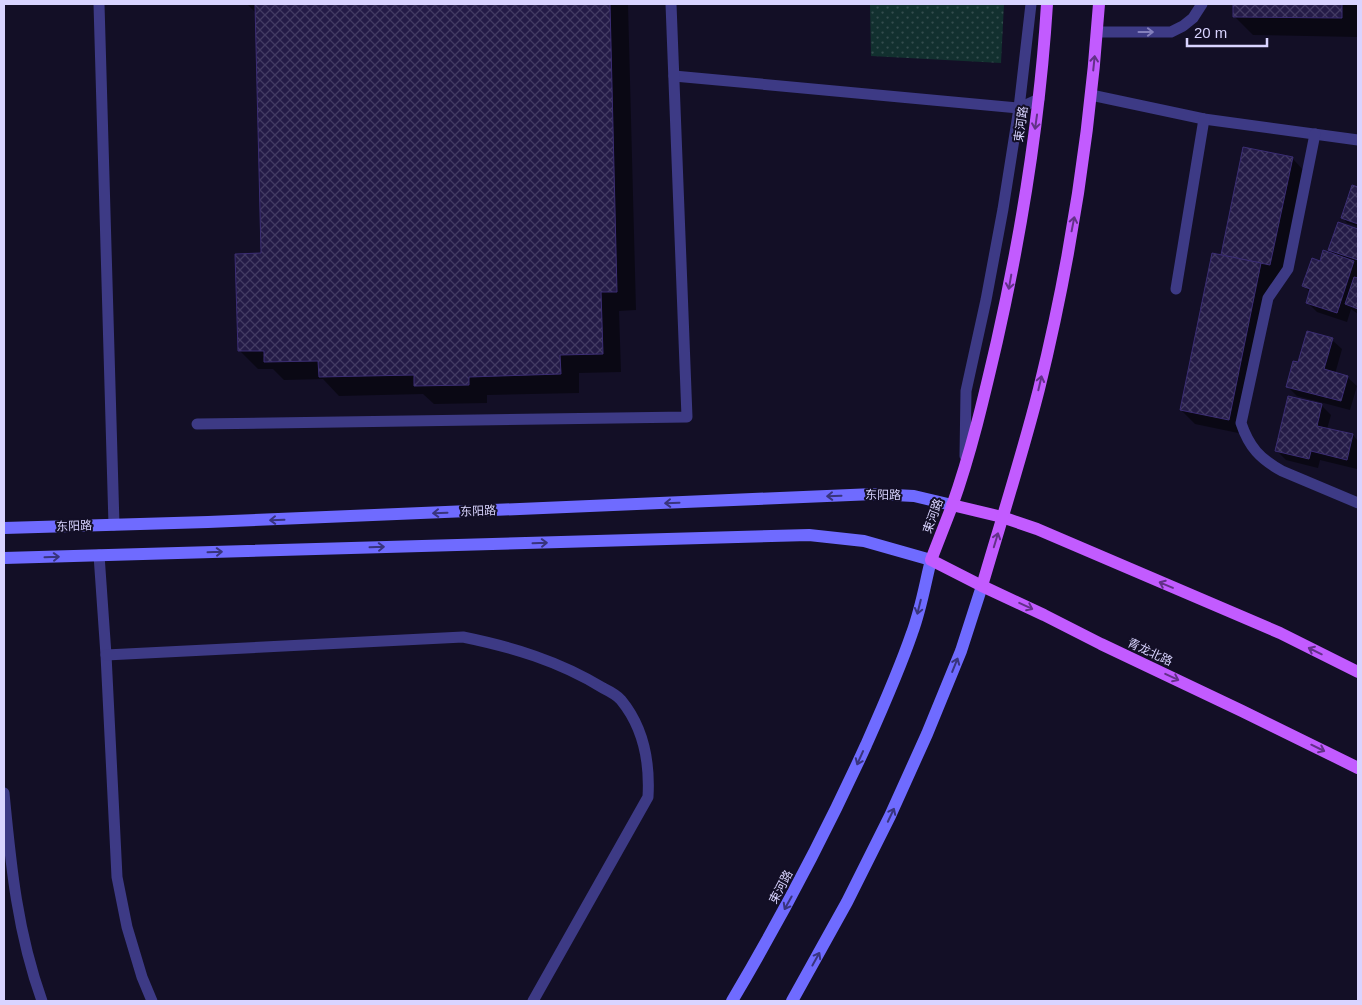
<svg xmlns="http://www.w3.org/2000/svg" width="1362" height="1005" viewBox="0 0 1362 1005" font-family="Arial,'Noto Sans SC',sans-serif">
  <defs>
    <pattern id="grass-dots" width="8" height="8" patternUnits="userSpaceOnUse" patternTransform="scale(1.25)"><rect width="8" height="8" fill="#12302f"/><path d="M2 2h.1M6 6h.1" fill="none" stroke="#344d4e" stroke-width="1.8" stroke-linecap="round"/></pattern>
    <pattern id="building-cross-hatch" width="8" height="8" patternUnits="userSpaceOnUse" patternTransform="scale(1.25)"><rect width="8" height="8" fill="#241b47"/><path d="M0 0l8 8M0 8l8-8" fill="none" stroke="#433b63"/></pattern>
  </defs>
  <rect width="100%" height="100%" fill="#130f26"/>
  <polygon fill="url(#grass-dots)" points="870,4 1004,4 1001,63 871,56"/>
  <g fill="#0007">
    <polygon points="247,4 628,4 636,310 619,311 621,372 579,373 579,393 487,395 487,403 434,404 423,394 339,396 323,379 284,380 273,369 258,369 239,350 263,254 256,13"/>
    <polygon points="1234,4 1358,4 1358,37 1253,35 1234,16"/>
    <polygon points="1292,158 1306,173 1284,279 1276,277 1243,434 1195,424 1181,410 1222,256"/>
    <polygon points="1353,187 1358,189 1358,226 1347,223 1343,218"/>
    <polygon points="1338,224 1358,230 1358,265 1357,265 1358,266 1358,314 1351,309 1347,322 1317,312 1307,302 1310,292 1304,286 1320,262 1336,256 1329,249"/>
    <polygon points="1332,340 1342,349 1335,374 1347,377 1357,386 1350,410 1297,396 1287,386 1299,363"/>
    <polygon points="1321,405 1331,415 1327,429 1353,435 1358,441 1358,462 1357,469 1320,460 1318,468 1286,460 1277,451"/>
  </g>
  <g fill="url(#building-cross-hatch)" stroke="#3b2d73">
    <polygon points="255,4 610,4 617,292 601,292 603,354 560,355 561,374 469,377 469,385 414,386 414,375 319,377 318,361 264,362 264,351 238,351 235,254 261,253"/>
    <polygon points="1233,4 1342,4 1342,18 1233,17"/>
    <polygon points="1243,147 1293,157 1270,265 1221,255"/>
    <polygon points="1352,185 1358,187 1358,224 1341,218"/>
    <polygon points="1338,222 1358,229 1358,260 1328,250"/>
    <polygon points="1323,250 1354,261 1337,313 1306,303 1310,289 1302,286 1312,258 1320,261"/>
    <polygon points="1212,253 1261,263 1229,420 1180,410"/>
    <polygon points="1354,277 1358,278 1358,309 1345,304"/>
    <polygon points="1307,331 1333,338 1324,369 1348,376 1341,401 1286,387 1293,361 1298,362"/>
    <polygon points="1288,396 1322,404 1317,426 1353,434 1347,460 1311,451 1309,459 1275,451"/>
  </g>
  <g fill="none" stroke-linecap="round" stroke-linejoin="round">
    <g stroke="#3d3a85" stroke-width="11">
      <polyline points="99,4 114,525"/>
      <polyline points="1097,32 1171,32 1183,26 1193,18 1202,4"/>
      <polyline points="674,76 1019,108 1039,99"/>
      <polyline points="1091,95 1204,119 1358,140"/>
      <path d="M1315 134 1288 269 1268 298 1241 423C1249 447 1260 459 1282 471L1358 503"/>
      <polyline points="1176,289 1204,119"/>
      <polyline points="197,424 687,417 671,4"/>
      <polyline points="965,456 966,391 986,300 1003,209 1019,108 1031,4"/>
      <polyline points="99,555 106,655 117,877 127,927 142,977 152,1001"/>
      <path d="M106 655 463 637C512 647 559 661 603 688 609 691 617 695 621 700 644 728 650 762 648 797L533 1001"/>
      <path d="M4 793C11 866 17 931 42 1001"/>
    </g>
    <g stroke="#6f6bff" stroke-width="12">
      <polyline points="4,528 208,522 874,494 914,496 952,505"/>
      <path d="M4 558 809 535 864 541 931 560C925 584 921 609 912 633 899 671 882 709 866 745 826 833 781 918 732 1001"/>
      <polyline points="792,1001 847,902 890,816 927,734 961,651 982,586"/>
    </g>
    <g stroke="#c25bff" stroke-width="12">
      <path d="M1047 4C1040 117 1022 230 997 341 984 397 971 453 952 506 945 524 938 542 931 560L982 586 1044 615 1101 644 1242 711 1358 768"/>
      <polyline points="952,505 1002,517 1037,529 1280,633 1358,672"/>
      <path d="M982 586C1001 521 1022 456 1039 389 1070 263 1090 134 1099 4"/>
    </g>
  </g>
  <defs><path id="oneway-shaft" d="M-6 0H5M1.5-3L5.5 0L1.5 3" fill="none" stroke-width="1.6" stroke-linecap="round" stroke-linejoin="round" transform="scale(1.25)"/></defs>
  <use stroke="#837fbc" href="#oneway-shaft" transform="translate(1146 32)"/>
  <g stroke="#623188">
    <use href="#oneway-shaft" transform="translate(1094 63) rotate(-84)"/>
    <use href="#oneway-shaft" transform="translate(1036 122) rotate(98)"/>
    <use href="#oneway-shaft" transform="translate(1073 224) rotate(-79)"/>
    <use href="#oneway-shaft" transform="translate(1010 282) rotate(100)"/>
    <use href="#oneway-shaft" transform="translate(1040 383) rotate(-77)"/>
    <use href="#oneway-shaft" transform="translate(996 540) rotate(-73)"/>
    <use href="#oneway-shaft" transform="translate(1166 585) rotate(-157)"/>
    <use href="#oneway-shaft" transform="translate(1026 606) rotate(25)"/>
    <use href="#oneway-shaft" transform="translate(1315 651) rotate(-154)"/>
    <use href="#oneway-shaft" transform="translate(1172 677) rotate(25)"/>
    <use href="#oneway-shaft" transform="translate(1318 748) rotate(26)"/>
  </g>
  <g stroke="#38347d">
    <use href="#oneway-shaft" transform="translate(834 496) rotate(178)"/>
    <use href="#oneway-shaft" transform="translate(672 503) rotate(178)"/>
    <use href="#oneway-shaft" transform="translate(440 513) rotate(178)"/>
    <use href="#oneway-shaft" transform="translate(277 520) rotate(178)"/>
    <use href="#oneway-shaft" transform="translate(540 543) rotate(-2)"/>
    <use href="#oneway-shaft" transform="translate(377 547) rotate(-2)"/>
    <use href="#oneway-shaft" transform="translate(215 552) rotate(-2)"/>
    <use href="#oneway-shaft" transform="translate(52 557) rotate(-2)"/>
    <use href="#oneway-shaft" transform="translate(919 607) rotate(104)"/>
    <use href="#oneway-shaft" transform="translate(955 665) rotate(-68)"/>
    <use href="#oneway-shaft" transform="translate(860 758) rotate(114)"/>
    <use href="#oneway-shaft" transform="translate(891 815) rotate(-65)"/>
    <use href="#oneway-shaft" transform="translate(788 903) rotate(119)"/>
    <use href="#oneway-shaft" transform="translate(816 959) rotate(-61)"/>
  </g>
  <g text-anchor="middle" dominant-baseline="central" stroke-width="4" stroke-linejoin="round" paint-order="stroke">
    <g font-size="12" fill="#d9d4ff" stroke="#130f26">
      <text transform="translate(1021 124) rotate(-82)">束河路</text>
      <text transform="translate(883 495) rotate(1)">东阳路</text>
      <text transform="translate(478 511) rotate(-2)">东阳路</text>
      <text transform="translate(933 516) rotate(-70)">束河路</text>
      <text transform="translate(74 526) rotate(-2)">东阳路</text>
      <text transform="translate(1150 652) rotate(25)">青龙北路</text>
      <text transform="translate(781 887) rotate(-62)">束河路</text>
    </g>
  </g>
  <rect width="1362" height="1005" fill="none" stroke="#d9d4ff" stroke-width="10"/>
  <path d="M1187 38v8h80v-8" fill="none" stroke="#d9d4ff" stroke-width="2.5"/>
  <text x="1194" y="38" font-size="15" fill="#d9d4ff" stroke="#130f26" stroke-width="4" paint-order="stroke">20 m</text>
</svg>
